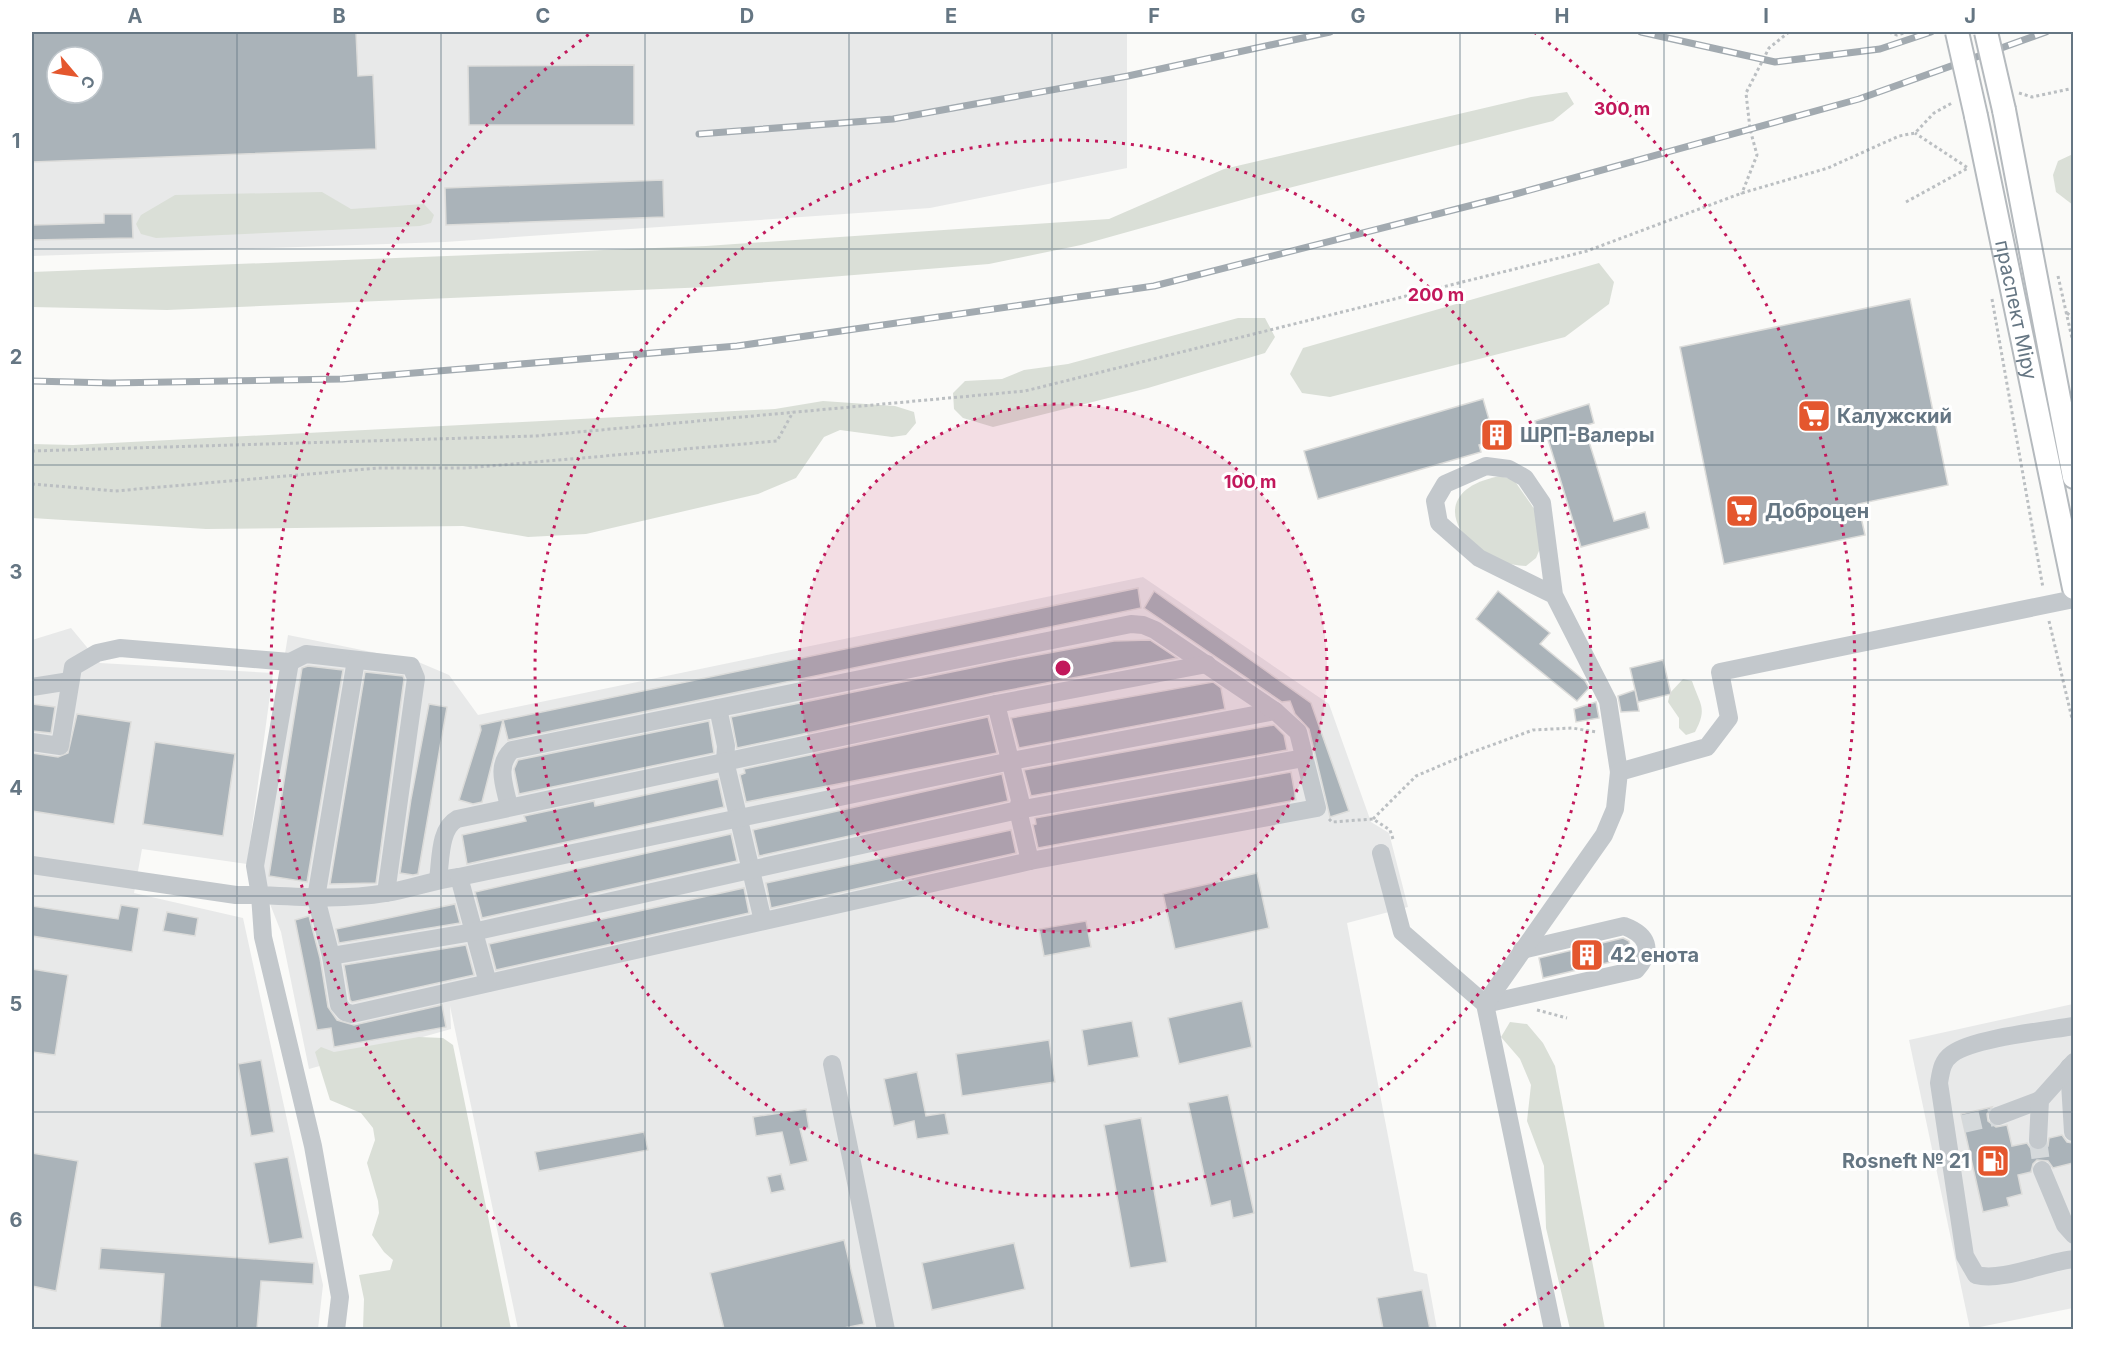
<svg xmlns="http://www.w3.org/2000/svg" width="2105" height="1361" viewBox="0 0 2105 1361" font-family="Inter,sans-serif">
  <rect width="100%" height="100%" fill="#fafaf8"/>
  <g fill="#e8e9e9" fill-rule="evenodd">
    <path d="M32 32H1127V168L930 208 445 242 32 256ZM57 57H93V93H57Z"/>
    <polygon points="1143,577 1329,704 1371,822 1389,833 1408,907 1347,923 1414,1271 1427,1274 1437,1329 518,1329 450,1006 451,1029 309,1069 281,932 252,858 288,635 416,661 449,675 478,715"/>
    <polygon points="71,628 100,663 273,673 247,864 142,849 134,893 243,918 323,1285 318,1329 32,1330 32,640"/>
    <polygon points="2073,1004 2073,1308 1970,1329 1909,1040"/>
  </g>
  <g fill="#dadfd7">
    <polygon points="1567,92 1574,104 1553,121 1249,198 1081,245 989,264 708,287 167,310 32,307 32,272 706,246 1109,219 1224,169 1531,97"/>
    <polygon points="2073,154 2074,154 2073,205 2056,192 2053,175 2058,161"/>
    <polygon points="322,192 351,209 424,204 434,215 431,223 420,226 156,238 141,234 136,224 141,215 175,195"/>
    <polygon points="1599,263 1614,282 1609,304 1565,337 1330,397 1302,393 1290,374 1303,348"/>
    <polygon points="1238,318 1265,318 1275,337 1265,353 1148,388 993,427 963,418 954,409 953,393 965,381 1002,379 1024,370 1068,364"/>
    <polygon points="823,401 895,406 914,412 916,423 906,435 892,437 840,430 824,437 796,478 758,494 586,534 528,537 463,526 206,529 32,518 32,444 73,445 775,409"/>
    <path d="M1500 476 1514 480 1535 510 1542 544 1536 558 1526 566C1469 565 1413 493 1500 476Z"/>
    <path d="M1683 679 1692 681C1700 705 1708 708 1695 732L1686 735 1679 728V718L1668 702 1670 693Z"/>
    <polygon points="1510,1022 1527,1024 1543,1043 1555,1066 1605,1329 1570,1329 1546,1228 1544,1166 1527,1121 1531,1085 1520,1059 1501,1037"/>
    <polygon points="419,1037 443,1038 453,1045 511,1329 363,1329 364,1299 359,1275 390,1270 393,1260 384,1252 372,1235 379,1213 378,1201 367,1163 375,1140 373,1128 361,1113 330,1100 315,1052 321,1047 334,1052"/>
  </g>
  <g fill="#aab3b9" stroke="#dcdcda" stroke-width="1.5" fill-rule="evenodd">
    <path d="M32 32H356L358 76 373 75 376 149 32 162ZM57 57H93V93H57Z"/>
    <polygon points="634,65 634,125 469,125 468,66"/>
    <polygon points="663,180 664,217 446,225 445,188"/>
    <polygon points="104,214 132,214 133,238 32,240 32,225 104,223"/>
    <polygon points="1910,299 1948,485 1858,504 1865,535 1724,564 1680,347"/>
    <polygon points="1483,399 1495,440 1479,445 1481,452 1318,499 1304,451"/>
    <polygon points="1589,404 1594,423 1584,426 1614,521 1645,512 1649,528 1581,547 1547,436 1540,438 1535,421"/>
    <polygon points="1138,588 1141,608 508,740 503,720"/>
    <polygon points="1154,591 1311,703 1349,811 1330,817 1309,729 1295,714 1290,701 1282,702 1144,608"/>
    <polygon points="1498,591 1550,633 1540,644 1585,681 1589,688 1577,701 1476,619"/>
    <polygon points="1150,640 1177,658 994,693 737,748 731,717 1010,660 1114,641"/>
    <polygon points="1663,660 1671,694 1638,702 1630,668"/>
    <polygon points="308,666 343,670 307,882 269,876 302,668"/>
    <polygon points="365,672 403,676 404,679 376,883 330,884"/>
    <polygon points="1213,682 1221,688 1225,709 1019,748 1011,718"/>
    <polygon points="1635,690 1639,711 1621,712 1618,696"/>
    <polygon points="1596,702 1599,718 1576,722 1574,709"/>
    <polygon points="32,704 55,707 51,733 32,731"/>
    <polygon points="429,704 447,707 418,874 413,875 400,873 411,799"/>
    <polygon points="77,714 131,722 114,824 32,811 32,753 58,757 68,753"/>
    <polygon points="988,717 997,753 746,802 740,775 745,773 744,769"/>
    <polygon points="503,720 482,802 473,804 459,800 481,730 480,725"/>
    <polygon points="709,721 714,753 519,794 514,769 518,760"/>
    <polygon points="1274,725 1284,735 1287,750 1031,796 1024,770"/>
    <polygon points="155,742 235,754 223,836 143,824"/>
    <polygon points="1291,772 1296,800 1038,848 1033,825 1036,824 1035,818"/>
    <polygon points="1002,774 1008,801 759,856 753,830"/>
    <polygon points="718,779 724,807 467,864 462,835 526,821 524,816 594,801 595,806"/>
    <polygon points="1011,830 1016,853 771,908 766,883"/>
    <polygon points="731,834 737,861 482,918 475,892"/>
    <polygon points="1257,873 1269,928 1175,949 1163,894"/>
    <polygon points="744,888 749,913 496,970 489,944"/>
    <polygon points="455,904 460,923 339,943 336,929"/>
    <polygon points="121,905 139,908 132,952 32,936 32,906 118,919"/>
    <polygon points="167,912 198,918 195,936 163,931"/>
    <polygon points="309,916 320,958 328,1007 337,1020 354,1025 442,1005 446,1027 334,1047 331,1028 317,1030 295,920"/>
    <polygon points="1086,921 1091,947 1044,956 1039,929"/>
    <polygon points="1623,938 1629,941 1632,957 1543,978 1539,958"/>
    <polygon points="466,945 474,975 352,1002 350,1000 344,965"/>
    <polygon points="32,969 68,975 55,1055 32,1052"/>
    <polygon points="1242,1001 1252,1047 1179,1064 1168,1018"/>
    <polygon points="1132,1021 1139,1057 1088,1066 1082,1030"/>
    <polygon points="1049,1040 1055,1082 962,1096 956,1054"/>
    <polygon points="261,1060 274,1132 251,1136 238,1064"/>
    <polygon points="917,1072 926,1116 945,1113 949,1134 917,1139 914,1121 894,1126 884,1079"/>
    <polygon points="1228,1095 1254,1213 1233,1218 1230,1201 1211,1206 1188,1103"/>
    <polygon points="1992,1107 1987,1114 1988,1121 1996,1127 2007,1125 2012,1146 2027,1143 2032,1150 2043,1150 2048,1146 2049,1138 2062,1135 2067,1142 2073,1143 2073,1163 2053,1168 2048,1161 2037,1160 2033,1164 2031,1172 2018,1175 2022,1194 2007,1198 2009,1206 1983,1212 1961,1114"/>
    <polygon points="806,1109 809,1128 800,1129 808,1161 790,1165 782,1132 756,1136 753,1117"/>
    <polygon points="1141,1118 1167,1262 1130,1268 1104,1125"/>
    <polygon points="644,1132 648,1150 539,1171 535,1152"/>
    <polygon points="32,1153 78,1161 56,1291 32,1286"/>
    <polygon points="288,1157 303,1238 269,1244 254,1163"/>
    <polygon points="781,1174 785,1190 771,1193 767,1177"/>
    <polygon points="844,1240 864,1324 839,1329 724,1329 710,1273"/>
    <polygon points="1014,1243 1025,1289 932,1310 922,1263"/>
    <polygon points="101,1248 314,1263 313,1284 261,1281 257,1329 160,1329 164,1274 99,1269"/>
    <polygon points="1422,1290 1430,1329 1383,1329 1377,1298"/>
  </g>
  <g fill="none" stroke-linecap="round" stroke-linejoin="round">
    <g stroke="#d5d9db" stroke-width="18" stroke-dasharray="18 9" stroke-linecap="butt">
      <polyline points="1963,1124 1998,1116"/>
      <polyline points="2038,1140 2042,1170"/>
    </g>
    <defs>
      <g id="major">
        <polyline points="2004,110 2074,477"/>
        <path id="s1" d="M1976 116 2074 588"/>
      </g>
    </defs>
    <use href="#major" stroke="#b5babe" stroke-width="26"/>
    <g stroke="#bbbfc2" stroke-width="3" stroke-dasharray="3 3" stroke-linecap="butt">
      <polyline points="1789,32 1769,48 1746,93 1750,129 1757,155 1742,193 1828,168 1899,136 1915,133 1934,113 1952,103"/>
      <polyline points="1889,32 1897,35 1908,32"/>
      <polyline points="2019,93 2032,97 2074,88"/>
      <polyline points="1906,202 1968,168 1915,133"/>
      <polyline points="2058,276 2074,347"/>
      <polyline points="1992,299 2043,588"/>
      <polyline points="2067,313 2074,319"/>
      <polyline points="32,451 535,436 1025,391 1587,251 1742,193"/>
      <polyline points="32,484 115,491 378,468 467,468 777,441 793,412"/>
      <polyline points="2049,621 2074,727"/>
      <polyline points="1329,819 1332,822 1373,819 1390,830 1393,839"/>
      <polyline points="1373,819 1416,776 1470,753 1533,730 1572,728 1596,732"/>
      <polyline points="1537,1010 1567,1018"/>
    </g>
    <g stroke="#c3c8cc" stroke-width="18">
      <polyline points="1554,595 1479,558 1439,523 1435,501 1445,484 1486,466 1509,469 1525,478 1542,503 1554,595 1608,701 1619,772"/>
      <polyline points="290,662 306,654 411,666 416,678 386,893"/>
      <polyline points="32,687 70,681"/>
      <polyline points="996,704 1020,800 1018,810 1030,861"/>
      <polyline points="718,708 726,746 725,761 763,921"/>
      <path d="M32 742 60 746 73 667 97 653 120 648 290 662 255 866 260 895C301 897 345 900 386 893 411 889 433 880 459 877L1011 761 1275 711 1298 732 1317 808 1030 861 352 1014 345 1012 339 1005 331 956 316 898 356 660"/>
      <path d="M509 807C505 786 495 766 512 750L1131 624 1143 625 1155 630 1275 711"/>
      <path d="M1381 853 1402 932 1485 1004 1636 970C1654 950 1648 935 1624 926L1522 950"/>
      <polyline points="32,865 236,895 260,895 263,937 313,1146 340,1297 336,1330"/>
      <polyline points="459,877 488,983"/>
      <path d="M438 879C441 860 439 829 457 819L996 704 1207 664"/>
      <polyline points="331,956 473,932 1018,810 1304,758"/>
      <path d="M2074 1026C2044 1031 1974 1038 1952 1054 1942 1061 1941 1071 1939 1083L1965 1256 1976 1275C2002 1282 2045 1262 2074 1259"/>
      <polyline points="832,1064 886,1330"/>
      <polyline points="2069,1067 2073,1132"/>
      <polyline points="1998,1116 2040,1100"/>
      <polyline points="2038,1140 2040,1100 2074,1062"/>
      <polyline points="2042,1170 2065,1225 2074,1235"/>
      <polyline points="1553,1330 1485,1004 1604,835 1615,809 1619,772 1707,747 1729,718 1720,672 2074,599"/>
    </g>
    <use href="#major" stroke="#fff" stroke-width="22"/>
    <defs>
      <g id="rail">
        <polyline points="1641,32 1775,62 1880,49 1931,32"/>
        <polyline points="699,134 893,119 1128,76 1330,32"/>
        <polyline points="32,381 111,383 342,379 737,346 1154,286 1512,195 1859,99 2046,32"/>
      </g>
    </defs>
    <use href="#rail" stroke="#a2aab0" stroke-width="7"/>
    <use href="#rail" stroke="#fff" stroke-width="4.5" stroke-dasharray="14" stroke-linecap="butt"/>
    <defs>
      <g id="major-bridge">
        <polyline points="1957,32 1976,116"/>
        <polyline points="1986,32 2004,110"/>
      </g>
    </defs>
    <use href="#major-bridge" stroke="#b5babe" stroke-width="26" stroke-linecap="butt"/>
    <use href="#major-bridge" stroke="#fff" stroke-width="22"/>
  </g>
  <path fill="none" stroke="#657683" stroke-width="1.5" stroke-opacity="0.55" d="M237 32V1330M441 32V1330M645 32V1330M849 32V1330M1052 32V1330M1256 32V1330M1460 32V1330M1664 32V1330M1868 32V1330M32 249H2074M32 465H2074M32 680H2074M32 896H2074M32 1112H2074"/>
  <circle cx="1063" cy="668" r="264" fill="#c2185b" fill-opacity=".12"/>
  <g fill="none" stroke="#c2185b" stroke-width="3" stroke-dasharray="3 6">
    <circle cx="1063" cy="668" r="264"/>
    <circle cx="1063" cy="668" r="528"/>
    <path d="M626 1328A791 791 0 0 1 592 32M1534 32A791 791 0 0 1 1500 1328"/>
  </g>
  <defs>
    <symbol id="supermarket-square" viewBox="-11 -11 22 22"><rect x="-9" y="-9" width="18" height="18" rx="4" fill="#e4572e" stroke="#fff"/><path d="M-6-5.5h2.5l.6 2H6L4.5 2H-2.5L-4.4-4H-6ZM-1.5 3.2a1.3 1.3 0 1 0 .1 0ZM3 3.2a1.3 1.3 0 1 0 .1 0Z" fill="#fff"/></symbol>
    <symbol id="building-square" viewBox="-11 -11 22 22"><rect x="-9" y="-9" width="18" height="18" rx="4" fill="#e4572e" stroke="#fff"/><path d="M-4-6H4V6H1V3H-1V6H-4ZM-2.5-4.3h1.7v1.8h-1.7ZM.8-4.3h1.7v1.8H.8ZM-2.5-1h1.7V.8h-1.7ZM.8-1h1.7V.8H.8Z" fill="#fff"/></symbol>
    <symbol id="fuel-square" viewBox="-11 -11 22 22"><rect x="-9" y="-9" width="18" height="18" rx="4" fill="#e4572e" stroke="#fff"/><path d="M-5.5-6h7V0h2V4h1.3V-2.5L3-4.5l.8-.8L6-3V5H2.5V1h-1V6h-7ZM-4.2-4.7v3.2H.2V-4.7Z" fill="#fff"/></symbol>
  </defs>
  <g fill-rule="evenodd">
    <use href="#supermarket-square" x="1795" y="397" width="38" height="38"/>
    <use href="#building-square" x="1478" y="416" width="38" height="38"/>
    <use href="#supermarket-square" x="1723" y="492" width="38" height="38"/>
    <use href="#building-square" x="1568" y="936" width="38" height="38"/>
    <use href="#fuel-square" x="1974" y="1142" width="38" height="38"/>
  </g>
  <g text-anchor="middle" dominant-baseline="central" stroke-width="6" stroke-linejoin="round" paint-order="stroke">
    <g font-size="20" fill="#657683" stroke="#fff">
      <text stroke="none"><textPath href="#s1" startOffset="198">праспект Міру</textPath></text>
    </g>
    <g font-size="20" font-weight="bold" fill="#657683" stroke="#fff" text-anchor="start">
      <text x="1837" y="416">Калужский</text>
      <text x="1520" y="435">ШРП-Валеры</text>
      <text x="1765" y="511">Доброцен</text>
      <text x="1610" y="955">42 енота</text>
      <text x="1970" y="1161" text-anchor="end">Rosneft № 21</text>
    </g>
  </g>
  <circle cx="1063" cy="668" r="9" fill="#c2185b" stroke="#fff" stroke-width="3"/>
  <g font-size="18" text-anchor="middle" font-weight="bold" fill="#c2185b" stroke="#fff" stroke-width="6" stroke-linejoin="round" paint-order="stroke">
    <text x="1622" y="115">300 m</text>
    <text x="1436" y="301">200 m</text>
    <text x="1250" y="488">100 m</text>
  </g>
  <rect width="2105" height="1361" fill="none" stroke="#ffffff" stroke-width="66"/>
  <g transform="translate(75 75) rotate(119)"><circle r="28" fill="#ffffff" stroke="#c1c8cd" stroke-width="1.5"/>
  <path d="M0-4.5L10 22L0 15L-10 22Z" fill="#e4572e"/>
  <text y="-9" font-size="16" font-weight="bold" text-anchor="middle" fill="#657683">С</text>
  </g>
  <rect x="33" y="33" width="2039" height="1295" fill="none" stroke="#657683" stroke-width="2"/>
  <g font-size="20" text-anchor="middle" font-weight="bold" fill="#657683">
    <text x="135" y="23">A</text>
    <text x="339" y="23">B</text>
    <text x="543" y="23">C</text>
    <text x="747" y="23">D</text>
    <text x="951" y="23">E</text>
    <text x="1154" y="23">F</text>
    <text x="1358" y="23">G</text>
    <text x="1562" y="23">H</text>
    <text x="1766" y="23">I</text>
    <text x="1970" y="23">J</text>
    <text x="16" y="148">1</text>
    <text x="16" y="364">2</text>
    <text x="16" y="579">3</text>
    <text x="16" y="795">4</text>
    <text x="16" y="1011">5</text>
    <text x="16" y="1227">6</text>
  </g>
</svg>
